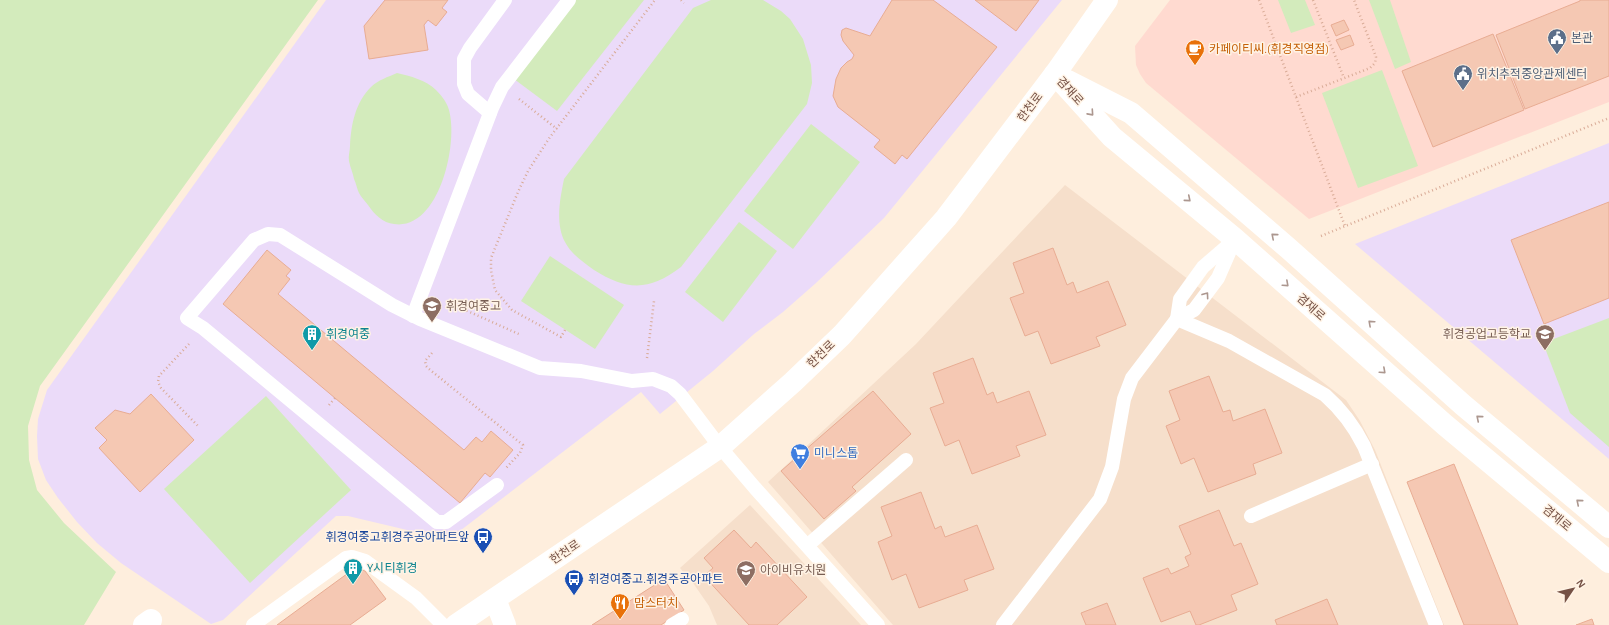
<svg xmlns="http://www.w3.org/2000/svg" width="1609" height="625" viewBox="0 0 1609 625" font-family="'Alegreya Sans','Noto Sans KR',sans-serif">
  <rect width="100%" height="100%" fill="#feeedd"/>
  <g fill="#f6dfcb">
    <polygon points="1065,185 1346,400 1360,421 1375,450 1444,625 893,625 768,482 916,344"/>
    <polygon points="750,505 861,625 717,625 709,606 693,583 680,568"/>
  </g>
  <polygon fill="#ffdad0" points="1170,0 1609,0 1609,102 1309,219 1146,83 1140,74 1136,65 1135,46"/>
  <g fill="#ebdbf9">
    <polygon points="326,0 1062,0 884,218 816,283 783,312 754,334 713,371 660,414 641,392 452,537 437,540 407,530 348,516 336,516 223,620 211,624 121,563 97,543 77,522 58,498 46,480 38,459 37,436 38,419 47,390"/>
    <polygon points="1609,143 1609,459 1355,244"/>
  </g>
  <g fill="#d3ebbc">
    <polygon points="0,0 318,0 40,386 28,426 29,460 37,490 64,523 116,572 84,625 0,625"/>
    <polygon points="575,0 644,0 557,111 514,79"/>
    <path d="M711 0H763L781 11 790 19 803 39 811 65 812 83 807 104 681 267C650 291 627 291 594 270 583 262 571 254 565 242 555 223 560 199 564 179L693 8Z"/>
    <polygon points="1278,0 1305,0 1315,25 1291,33"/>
    <polygon points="1369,0 1390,0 1411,62 1395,69"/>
    <polygon points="1382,70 1418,166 1358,188 1322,93"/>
    <path d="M397 73C410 76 426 80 436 90 440 94 446 101 448 107 460 139 440 231 394 224 383 223 374 214 368 205 365 201 361 197 359 193 357 189 356 183 354 179 353 173 350 167 349 161 348 156 350 151 350 146 351 125 355 103 371 87 378 80 388 77 397 73Z"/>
    <polygon points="811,124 860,162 793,249 744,211"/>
    <polygon points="739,222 777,251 723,322 685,292"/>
    <polygon points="550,256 624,305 595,349 521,301"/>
    <polygon points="1609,318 1609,447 1570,413 1543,343"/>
    <polygon points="266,396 351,490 250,583 164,489"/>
  </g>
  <g fill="#f5c8b3" stroke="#e8ac93">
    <polygon points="385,0 448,0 442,8 447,12 436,26 428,20 424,25 428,50 369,59 364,26"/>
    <polygon points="892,0 933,0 997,47 907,159 902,155 895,164 874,147 880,140 838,107 833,96 836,79 841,68 847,62 852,59 854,55 843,41 841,35 842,30 846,28 870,36"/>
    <polygon points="975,0 1039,0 1016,31"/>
    <polygon points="1580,0 1609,0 1609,76 1525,109 1496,35 1580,1"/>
    <polygon points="1344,20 1349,30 1336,36 1331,25"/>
    <polygon points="1493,34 1524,110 1433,147 1402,71"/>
    <polygon points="1350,35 1354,45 1341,50 1336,40"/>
    <polygon points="1609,202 1609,298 1544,324 1511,240"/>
    <polygon points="1053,248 1067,285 1073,282 1077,293 1108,281 1126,325 1096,337 1100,346 1051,364 1038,331 1025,336 1010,298 1024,293 1013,263"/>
    <polygon points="267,250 291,270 286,276 290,279 278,294 464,450 476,437 482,442 491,431 513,450 490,477 485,473 460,503 223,304"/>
    <polygon points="973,358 987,395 993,392 997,403 1029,391 1046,435 1016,446 1020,456 972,474 959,440 945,446 930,408 944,403 933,373"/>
    <polygon points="1209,376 1223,412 1230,410 1233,421 1265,409 1282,453 1253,464 1256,474 1208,492 1194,458 1181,464 1166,426 1180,420 1169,391"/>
    <polygon points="873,391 911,434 852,487 856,491 824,519 781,471"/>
    <polygon points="151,394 194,440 140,492 99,448 107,440 95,428 115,410 130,414"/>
    <polygon points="1454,464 1518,625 1464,625 1407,482"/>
    <polygon points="921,492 935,529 941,526 945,537 977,525 994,569 964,580 968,590 919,608 906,574 892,580 878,542 892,536 881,507"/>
    <polygon points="1219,510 1234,546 1241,543 1258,584 1231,595 1237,610 1199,625 1196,625 1190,611 1161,622 1143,578 1168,568 1171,574 1189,566 1185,557 1191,554 1179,526"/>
    <polygon points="734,530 751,548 756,542 807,597 777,625 749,625 704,576 713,568 704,558"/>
    <polygon points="355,568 365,571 386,599 350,625 277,625"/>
    <polygon points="664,579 684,610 661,625 592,625"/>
    <polygon points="1327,599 1338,625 1277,625 1275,620"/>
    <polygon points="1107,603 1116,625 1086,625 1081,613"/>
    <polygon points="1592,619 1594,625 1576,625"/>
  </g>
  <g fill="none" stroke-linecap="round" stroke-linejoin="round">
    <g stroke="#d9ab97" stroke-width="2.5" stroke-dasharray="1 3" stroke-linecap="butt">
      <polyline points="681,0 684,3"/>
      <polyline points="1259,0 1345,226"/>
      <polyline points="1313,0 1344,78"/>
      <polyline points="1296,97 1370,68 1375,63 1376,57 1354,0"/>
      <polyline points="519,99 557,129"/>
      <polyline points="1321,236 1609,118"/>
      <polyline points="463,309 521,335"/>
      <polyline points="565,330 561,337 512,310 495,290 491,270 491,258 518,192 528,171 550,137 655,0"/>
      <polyline points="189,344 159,376 158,382 161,388 199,427"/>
      <polyline points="432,353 425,361 426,366 429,369 523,445 520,453 506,468"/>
      <polyline points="647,358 654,301"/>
      <polyline points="329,405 335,398"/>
    </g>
    <g stroke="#fff" stroke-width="14">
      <polyline points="490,113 468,94 464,84 464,59 470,48 505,0"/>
      <polyline points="413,316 492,108 502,87 569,0"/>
      <path d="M1177 319 1229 341 1325 395C1342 410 1354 426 1364 446L1436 625"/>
      <polyline points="1177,319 1180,299 1203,267 1232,242"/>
      <polyline points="497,485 446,522 437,522 203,328 187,318 254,240 268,234 280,235 392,305 420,319 540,368 581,371 632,381 653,379 671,386 680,394 720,447 755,488 878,625"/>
      <polyline points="1251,516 1372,464"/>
      <polyline points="808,545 906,460"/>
      <polyline points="253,625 346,558 352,557 365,561 416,598 443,625"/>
      <polyline points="672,625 682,619"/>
      <polyline points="1003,625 1100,499 1112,467 1124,399 1132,378 1177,319 1194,310 1218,278 1235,239"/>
    </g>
    <polyline stroke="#fff" stroke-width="22" points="144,625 151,620"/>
    <polyline stroke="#fff" stroke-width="22" points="495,599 505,625"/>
    <g stroke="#fff" stroke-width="22">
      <polyline points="1055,74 1112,137 1235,239 1445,425 1609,562"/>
      <polyline points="1068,81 1131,113 1288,248 1463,405 1609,527"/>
      <polyline points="456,625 720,447 793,382 842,335 946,218 1055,74 1107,0"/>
    </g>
  </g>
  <defs><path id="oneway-chevron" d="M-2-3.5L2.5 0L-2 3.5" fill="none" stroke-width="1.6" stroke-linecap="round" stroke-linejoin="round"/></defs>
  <g stroke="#ac978f">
    <use href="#oneway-chevron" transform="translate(1091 113) rotate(48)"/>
    <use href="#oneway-chevron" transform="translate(1188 199) rotate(40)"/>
    <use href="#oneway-chevron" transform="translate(1274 236) rotate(-139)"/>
    <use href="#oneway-chevron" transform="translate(1286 284) rotate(42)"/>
    <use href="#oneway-chevron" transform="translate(1206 295) rotate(-54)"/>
    <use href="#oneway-chevron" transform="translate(1371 323) rotate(-138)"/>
    <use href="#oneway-chevron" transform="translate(1383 371) rotate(42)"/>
    <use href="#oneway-chevron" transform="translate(1479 418) rotate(-140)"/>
    <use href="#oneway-chevron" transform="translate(1579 502) rotate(-140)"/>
  </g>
  <defs>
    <symbol id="civic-pin" viewBox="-11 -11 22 30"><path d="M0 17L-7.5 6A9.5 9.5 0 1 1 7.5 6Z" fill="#5c6f8a" stroke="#fff3e5"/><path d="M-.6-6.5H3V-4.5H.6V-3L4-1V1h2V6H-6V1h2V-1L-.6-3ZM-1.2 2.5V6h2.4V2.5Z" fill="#fff"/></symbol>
    <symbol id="cafe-pin" viewBox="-11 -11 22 30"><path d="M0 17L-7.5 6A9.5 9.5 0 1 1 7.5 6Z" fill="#e8710a" stroke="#fff3e5"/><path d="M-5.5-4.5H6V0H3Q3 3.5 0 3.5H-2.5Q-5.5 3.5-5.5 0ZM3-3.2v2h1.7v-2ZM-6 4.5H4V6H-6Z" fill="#fff"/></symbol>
    <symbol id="school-pin" viewBox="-11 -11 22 30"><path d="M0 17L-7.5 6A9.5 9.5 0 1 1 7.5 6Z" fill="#8d6e63" stroke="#fff3e5"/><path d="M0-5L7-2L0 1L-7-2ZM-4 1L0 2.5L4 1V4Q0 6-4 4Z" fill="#fff"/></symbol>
    <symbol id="building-pin" viewBox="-11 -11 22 30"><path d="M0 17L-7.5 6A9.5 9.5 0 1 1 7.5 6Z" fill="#0f9aa8" stroke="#fff3e5"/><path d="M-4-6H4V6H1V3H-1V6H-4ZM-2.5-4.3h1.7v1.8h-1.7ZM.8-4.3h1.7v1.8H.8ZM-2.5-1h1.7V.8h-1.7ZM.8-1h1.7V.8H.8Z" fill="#fff"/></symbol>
    <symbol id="supermarket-pin" viewBox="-11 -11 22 30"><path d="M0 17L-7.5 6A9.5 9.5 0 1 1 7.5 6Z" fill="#3f7fe0" stroke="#fff3e5"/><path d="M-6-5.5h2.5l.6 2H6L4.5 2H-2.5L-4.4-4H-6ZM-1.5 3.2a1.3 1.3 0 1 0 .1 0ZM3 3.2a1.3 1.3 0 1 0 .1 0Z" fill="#fff"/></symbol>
    <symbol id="bus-pin" viewBox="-11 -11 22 30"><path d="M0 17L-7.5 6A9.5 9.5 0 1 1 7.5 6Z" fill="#1a4fb4" stroke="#fff3e5"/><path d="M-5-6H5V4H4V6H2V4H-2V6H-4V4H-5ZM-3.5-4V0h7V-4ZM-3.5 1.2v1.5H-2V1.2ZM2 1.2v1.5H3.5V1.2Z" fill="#fff"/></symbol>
    <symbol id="restaurant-pin" viewBox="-11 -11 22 30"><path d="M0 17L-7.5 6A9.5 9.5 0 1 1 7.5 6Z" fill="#e8710a" stroke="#fff3e5"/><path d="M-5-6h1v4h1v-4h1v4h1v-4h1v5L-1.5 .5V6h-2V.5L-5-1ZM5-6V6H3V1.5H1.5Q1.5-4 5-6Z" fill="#fff"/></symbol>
  </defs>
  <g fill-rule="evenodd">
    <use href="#civic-pin" x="1546" y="27" width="22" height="30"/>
    <use href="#cafe-pin" x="1184" y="38" width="22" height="30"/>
    <use href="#civic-pin" x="1452" y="63" width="22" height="30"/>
    <use href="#school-pin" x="421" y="295" width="22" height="30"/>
    <use href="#building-pin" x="301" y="323" width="22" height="30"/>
    <use href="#school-pin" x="1534" y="323" width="22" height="30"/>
    <use href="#supermarket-pin" x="789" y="442" width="22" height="30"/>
    <use href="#bus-pin" x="472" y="526" width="22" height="30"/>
    <use href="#building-pin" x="342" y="557" width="22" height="30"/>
    <use href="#school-pin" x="735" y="559" width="22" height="30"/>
    <use href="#bus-pin" x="563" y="568" width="22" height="30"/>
    <use href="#restaurant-pin" x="609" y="592" width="22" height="30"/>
  </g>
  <g text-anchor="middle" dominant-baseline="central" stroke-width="3" stroke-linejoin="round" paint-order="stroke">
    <g font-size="12" fill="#4e5e75" stroke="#fff3e5" text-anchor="start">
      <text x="1571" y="38">본관</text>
      <text x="1477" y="74">위치추적중앙관제센터</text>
    </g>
    <g font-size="12" fill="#c56008" stroke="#fff3e5" text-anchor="start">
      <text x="1209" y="49">카페이티씨.(휘경직영점)</text>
      <text x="634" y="603">맘스터치</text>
    </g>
    <g font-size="12" fill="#755145" stroke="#fff3e5">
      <text transform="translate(1070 91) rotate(48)">겸재로</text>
      <text transform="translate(1030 107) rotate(-53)">한천로</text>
      <text transform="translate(1311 307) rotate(42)">겸재로</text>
      <text transform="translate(821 354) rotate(-44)">한천로</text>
      <text transform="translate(1557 518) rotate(40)">겸재로</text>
      <text transform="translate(565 552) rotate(-34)">한천로</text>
    </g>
    <g font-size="12" fill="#785e54" stroke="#fff3e5" text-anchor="start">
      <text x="446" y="306">휘경여중고</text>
      <text x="1531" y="334" text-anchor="end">휘경공업고등학교</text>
      <text x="760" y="570">아이비유치원</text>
    </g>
    <g font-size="12" fill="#0d838f" stroke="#fff3e5" text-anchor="start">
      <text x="326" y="334">휘경여중</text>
      <text x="367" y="568">Y시티휘경</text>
    </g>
    <g font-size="12" fill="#366cbe" stroke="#fff3e5" text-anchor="start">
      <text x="814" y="453">미니스톱</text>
    </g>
    <g font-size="12" fill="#164399" stroke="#fff3e5" text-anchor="end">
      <text x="469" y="537">휘경여중고휘경주공아파트앞</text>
      <text x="588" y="579" text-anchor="start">휘경여중고.휘경주공아파트</text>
    </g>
  </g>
  <g transform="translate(1573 589) rotate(55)" stroke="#fff3e5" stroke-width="3" paint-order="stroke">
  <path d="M0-3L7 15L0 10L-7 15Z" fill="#755145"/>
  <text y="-6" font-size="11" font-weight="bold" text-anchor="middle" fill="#755145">N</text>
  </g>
</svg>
